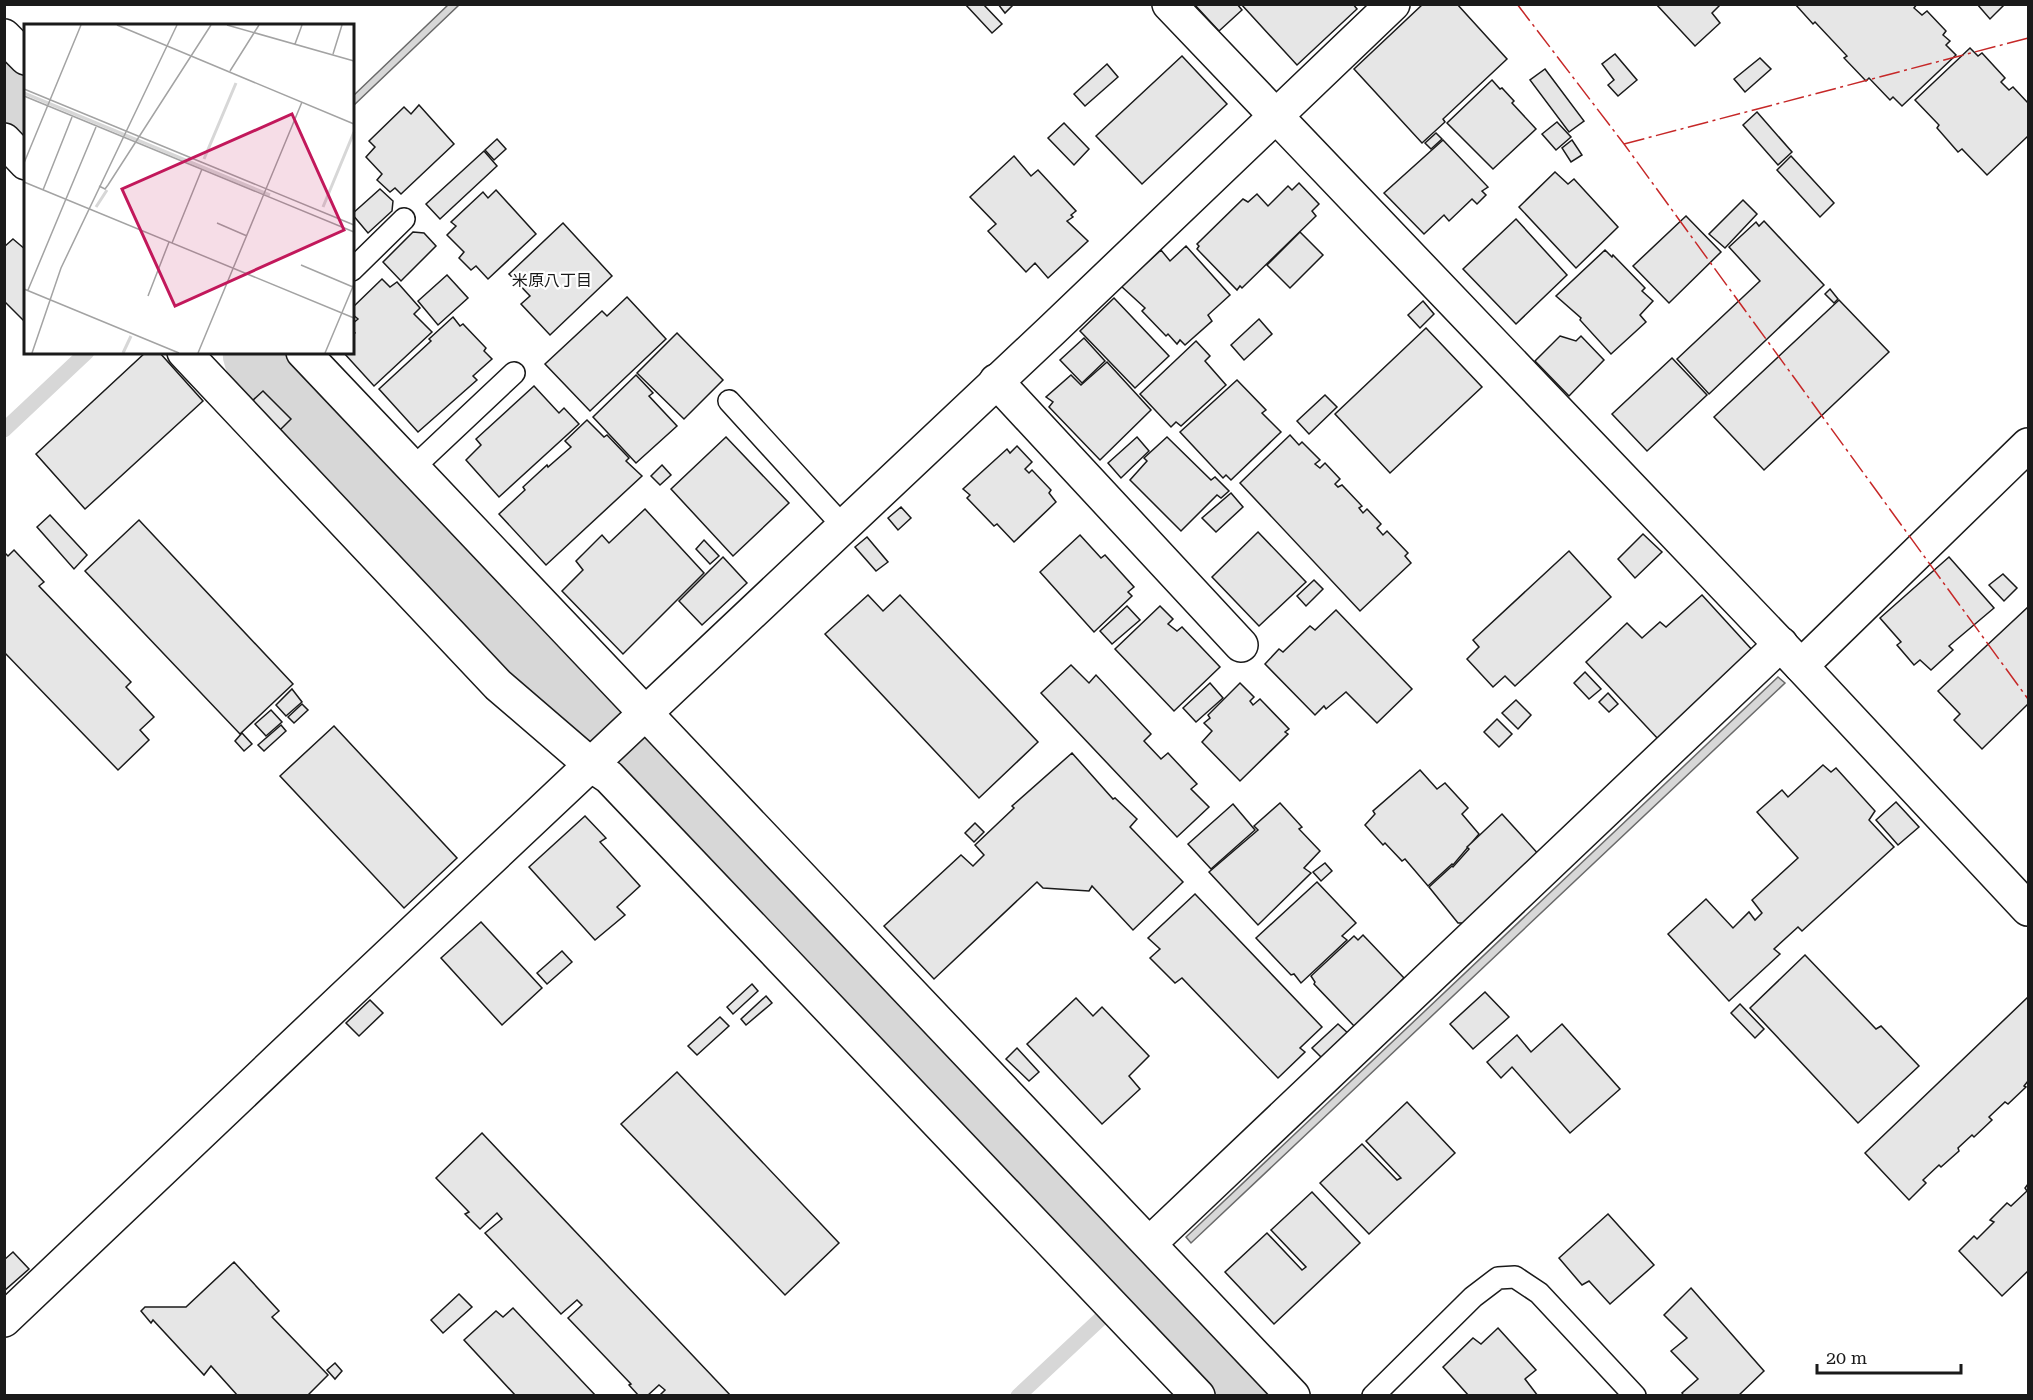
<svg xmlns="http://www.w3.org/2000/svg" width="2033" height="1400" viewBox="0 0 2033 1400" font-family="'Roboto Serif','Noto Sans JP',serif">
  <rect width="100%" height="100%" fill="#fff"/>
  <g fill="#d7d7d7" stroke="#6a6a6a" stroke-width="1.5">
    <polygon points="448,5 459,5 353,106 353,96"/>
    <polygon points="1778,677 1785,683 1191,1243 1186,1237"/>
  </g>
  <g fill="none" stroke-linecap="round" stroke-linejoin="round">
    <g stroke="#d7d7d7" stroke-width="15">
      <polyline points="4,430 87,352"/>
      <polyline points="1018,1396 1140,1282"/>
    </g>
    <g stroke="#d7d7d7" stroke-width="87">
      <polyline points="4,81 26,103"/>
      <polyline points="266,352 1247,1396"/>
    </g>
  </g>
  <g fill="#e6e6e6" stroke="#1a1a1a" stroke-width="1.5">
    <polygon points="965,4 983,4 1002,24 992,33"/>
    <polygon points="998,4 1014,4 1005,13"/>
    <polygon points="1194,4 1237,4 1242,10 1219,31"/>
    <polygon points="1241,4 1353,4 1357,9 1297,65"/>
    <polygon points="1423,4 1457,4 1507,59 1443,119 1445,122 1422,143 1354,69"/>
    <polygon points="1656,4 1721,4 1712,13 1720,23 1695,46"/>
    <polygon points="1795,4 1917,4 1914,8 1922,15 1927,11 1946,31 1943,35 1950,41 1946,45 1956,55 1902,106 1893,97 1890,100 1869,78 1866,81 1844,58 1847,56 1815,22 1813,24"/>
    <polygon points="1977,4 2005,4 1990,19"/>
    <polygon points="1970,48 1978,56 1982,53 2005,78 2001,82 2009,90 2013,87 2028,103 2028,136 1987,175 1962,149 1958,152 1937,128 1939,125 1915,100"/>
    <polygon points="1615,54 1637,80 1618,96 1608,85 1614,80 1602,64"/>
    <polygon points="1182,56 1227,104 1142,184 1096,136"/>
    <polygon points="1760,58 1771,69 1745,92 1734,79"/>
    <polygon points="1107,64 1118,77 1085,106 1074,94"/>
    <polygon points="1545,69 1584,121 1569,132 1530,80"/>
    <polygon points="1492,80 1500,89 1502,88 1514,101 1512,103 1536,129 1493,169 1447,123"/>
    <polygon points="419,105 454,144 401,194 395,188 390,192 377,180 382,174 366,157 375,147 369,141 404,107 411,114"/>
    <polygon points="1757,112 1792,152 1778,165 1743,125"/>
    <polygon points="1557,122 1571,137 1556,150 1542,134"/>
    <polygon points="1064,123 1089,149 1074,165 1048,138"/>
    <polygon points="1436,133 1442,139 1431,149 1425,143"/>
    <polygon points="497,139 506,149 494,160 485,150"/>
    <polygon points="1443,140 1488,187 1482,191 1486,195 1477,204 1472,199 1449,221 1444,215 1424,234 1384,193"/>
    <polygon points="1572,140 1582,155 1571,162 1562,148"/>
    <polygon points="484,151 497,166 440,219 426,204"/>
    <polygon points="1014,156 1031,176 1038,170 1076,211 1071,215 1073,217 1067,221 1088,241 1048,278 1035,263 1026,272 988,231 996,224 970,197"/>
    <polygon points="1791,156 1834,203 1820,217 1777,170"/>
    <polygon points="1555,172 1568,184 1574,179 1618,227 1576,268 1519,207"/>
    <polygon points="1299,183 1319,204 1312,211 1316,216 1242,288 1240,286 1237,290 1197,249 1199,246 1197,244 1243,199 1248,202 1257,194 1268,206 1288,186 1292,190"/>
    <polygon points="380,189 393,201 392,211 368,233 352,214"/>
    <polygon points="496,190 536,234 488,279 476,266 471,270 459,258 464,252 447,235 456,226 451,222 483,192 488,198"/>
    <polygon points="1743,200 1757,214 1725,248 1709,234"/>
    <polygon points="1686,216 1721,252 1669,303 1633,266"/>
    <polygon points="1516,219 1567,275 1516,324 1463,269"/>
    <polygon points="1764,221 1824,285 1709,394 1677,359 1760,281 1729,247 1756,222 1759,226"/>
    <polygon points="563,223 612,276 550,335 521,304 530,296 509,274"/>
    <polygon points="413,232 424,233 436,246 401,281 383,262"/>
    <polygon points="1300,232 1323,255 1290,288 1267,265"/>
    <polygon points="13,239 26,250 26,323 4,301 4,247"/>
    <polygon points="1186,246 1230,295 1208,315 1212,321 1185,345 1180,340 1177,344 1168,334 1166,336 1142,311 1145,308 1121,286 1161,250 1170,261"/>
    <polygon points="1605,250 1612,257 1613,255 1645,288 1642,291 1653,301 1640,315 1646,322 1611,354 1580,320 1581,318 1556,296"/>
    <polygon points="447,275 468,298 438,325 418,301"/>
    <polygon points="382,279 390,287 397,282 420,308 414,314 432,332 374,386 343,352 352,352 352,335 355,333 352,330 352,324 358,319 352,314 352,308"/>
    <polygon points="1830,289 1838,299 1834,303 1825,294"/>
    <polygon points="627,297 666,339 590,411 545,364 602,311 607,316"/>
    <polygon points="1114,298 1169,356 1135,388 1080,331"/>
    <polygon points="1839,300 1889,352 1764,470 1714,417"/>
    <polygon points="1423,301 1434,314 1420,328 1408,315"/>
    <polygon points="453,317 460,326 463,324 486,348 484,351 492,359 473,376 477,380 418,432 379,389 431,341 429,339"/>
    <polygon points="1259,319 1272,334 1244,360 1231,345"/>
    <polygon points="1426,328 1482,387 1390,473 1335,414"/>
    <polygon points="677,333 723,380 684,419 637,373"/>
    <polygon points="1560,336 1576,341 1581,336 1604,360 1569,396 1535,361"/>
    <polygon points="1084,338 1105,361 1082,383 1060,360"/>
    <polygon points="1196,341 1210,356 1205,361 1226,385 1181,426 1176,422 1171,427 1140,394"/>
    <polygon points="146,352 159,352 203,401 85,509 36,454"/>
    <polygon points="1672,358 1707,395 1647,451 1612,414"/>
    <polygon points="1107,362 1151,410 1100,460 1049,407 1053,402 1046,397 1071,375 1081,385"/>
    <polygon points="636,375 653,393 649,396 677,426 636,463 593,417"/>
    <polygon points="1237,380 1266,410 1262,413 1281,432 1231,480 1226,475 1223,478 1180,432"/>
    <polygon points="534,386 559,413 564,408 579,424 499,497 466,460 481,445 476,439"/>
    <polygon points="263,391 291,419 279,431 252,401"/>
    <polygon points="1325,395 1337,407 1309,434 1297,421"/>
    <polygon points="587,420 604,437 607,435 629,458 626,461 642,476 546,565 499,514 525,490 523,487 547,465 548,467 571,447 565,441"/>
    <polygon points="1290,435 1299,445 1302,442 1320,460 1315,464 1320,468 1325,463 1340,479 1335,484 1338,487 1342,485 1362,506 1359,508 1363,513 1367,509 1381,524 1377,528 1383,535 1387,531 1408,553 1405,556 1411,563 1360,611 1240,483"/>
    <polygon points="726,437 789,503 733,556 671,489"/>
    <polygon points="1137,437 1149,451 1121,478 1108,463"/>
    <polygon points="1167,437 1211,480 1215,477 1229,491 1221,498 1217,495 1181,531 1130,480 1147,461 1144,458"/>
    <polygon points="1017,446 1032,462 1025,469 1029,473 1032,470 1051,490 1049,493 1056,502 1014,542 997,524 994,526 967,498 970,495 963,489 1007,449 1010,453"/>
    <polygon points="662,465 671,475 660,485 651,476"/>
    <polygon points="1231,493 1243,507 1216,532 1202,518"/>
    <polygon points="901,507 911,518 898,530 888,518"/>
    <polygon points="645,509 704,573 623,654 562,591 583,570 576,561 602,535 609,543"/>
    <polygon points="50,515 87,555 74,569 37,527"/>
    <polygon points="139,520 293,684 240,734 85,571"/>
    <polygon points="1258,532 1306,582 1259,626 1212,577"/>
    <polygon points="1643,534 1662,552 1635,578 1618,559"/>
    <polygon points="1080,535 1101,558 1105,555 1134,587 1128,592 1132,596 1094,632 1040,572"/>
    <polygon points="867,537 888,562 876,571 855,547"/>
    <polygon points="704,540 719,556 710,564 696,549"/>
    <polygon points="14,550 44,582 39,586 131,682 126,687 154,717 140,730 149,740 118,770 4,652 4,552 8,556"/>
    <polygon points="1569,551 1611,597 1515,686 1505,676 1493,687 1467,659 1479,647 1473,640"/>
    <polygon points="723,557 747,583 702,625 679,601"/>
    <polygon points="1949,557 1994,608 1949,646 1953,650 1931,670 1920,660 1914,665 1897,645 1901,642 1880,618"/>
    <polygon points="2003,574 2017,588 2004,601 1989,585"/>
    <polygon points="1314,580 1323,589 1306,606 1297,596"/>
    <polygon points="868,595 883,611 900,595 1038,742 979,798 825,634"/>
    <polygon points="1702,595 1754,652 1659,740 1586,662 1627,623 1642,638 1660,622 1666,627"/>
    <polygon points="1127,606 1140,620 1112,644 1100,631"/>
    <polygon points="1160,606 1173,619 1168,624 1177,631 1182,627 1220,667 1174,711 1115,649"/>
    <polygon points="2028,607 2028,704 1982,749 1954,720 1960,714 1938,691"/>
    <polygon points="1336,610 1412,689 1377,723 1346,692 1326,709 1324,706 1315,715 1265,664 1279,649 1283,652 1310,626 1315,630"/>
    <polygon points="1071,665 1089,683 1096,675 1151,734 1144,741 1161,759 1168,753 1197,784 1191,789 1209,807 1177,837 1041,693"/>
    <polygon points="1585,672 1601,689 1589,699 1574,683"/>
    <polygon points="1210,683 1223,698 1196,722 1183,708"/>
    <polygon points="1240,683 1254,697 1250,701 1253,705 1260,699 1289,729 1285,732 1288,734 1240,781 1202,742 1212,731 1204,723 1210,718 1208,715"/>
    <polygon points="292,689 302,702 286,716 276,705"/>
    <polygon points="1608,693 1618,704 1609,712 1599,702"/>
    <polygon points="1516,700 1531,715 1518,729 1502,713"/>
    <polygon points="302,704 308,710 294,723 288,717"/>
    <polygon points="271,710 282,722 266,736 255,724"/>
    <polygon points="1497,719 1512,734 1499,747 1484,732"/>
    <polygon points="281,725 286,731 264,751 258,745"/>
    <polygon points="334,726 457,858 404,908 280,776"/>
    <polygon points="242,733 252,744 244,751 235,741"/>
    <polygon points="1072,753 1113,799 1115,798 1137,819 1130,827 1183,882 1133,930 1092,886 1089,891 1043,888 1037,882 934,979 884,926 961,855 973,866 984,855 975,845 1014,808 1012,806"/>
    <polygon points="1823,765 1831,772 1836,768 1875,811 1869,820 1894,847 1802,931 1798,927 1774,949 1780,954 1729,1001 1668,934 1706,899 1733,928 1749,912 1755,920 1762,913 1752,900 1798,858 1757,812 1782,790 1788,797"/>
    <polygon points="1420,770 1437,789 1445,783 1468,808 1462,814 1479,834 1453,865 1452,864 1428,886 1405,859 1402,861 1385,843 1383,845 1365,825 1375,814 1373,811"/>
    <polygon points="1896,802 1919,827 1898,845 1876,820"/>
    <polygon points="1280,803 1302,827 1299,829 1320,851 1304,868 1311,873 1258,925 1209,872 1258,830 1254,826"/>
    <polygon points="1233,804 1255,830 1211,869 1188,844"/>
    <polygon points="1502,814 1541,857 1469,923 1458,923 1429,887 1452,866 1453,867 1469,849 1467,847"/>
    <polygon points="585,816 606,838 600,842 640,886 617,907 625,915 595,940 529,867"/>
    <polygon points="975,823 984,832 974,842 965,833"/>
    <polygon points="1325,863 1332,871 1321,881 1313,872"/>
    <polygon points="1317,882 1356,923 1342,936 1347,940 1301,983 1294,974 1291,975 1256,938"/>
    <polygon points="1195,894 1322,1027 1300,1048 1305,1052 1278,1078 1182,978 1175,983 1150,958 1160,949 1148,938"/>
    <polygon points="481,922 542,988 502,1025 441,958"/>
    <polygon points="1363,935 1404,978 1355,1027 1314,984 1315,982 1311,976 1354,936 1358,940"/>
    <polygon points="562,951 572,962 547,984 537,973"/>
    <polygon points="1805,955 1876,1029 1881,1026 1919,1066 1858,1123 1750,1008"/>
    <polygon points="752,984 758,991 733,1014 727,1007"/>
    <polygon points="1485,992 1509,1017 1473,1049 1450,1024"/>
    <polygon points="766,996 772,1003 746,1025 741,1019"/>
    <polygon points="2028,997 2028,1081 2024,1086 2026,1087 2008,1104 2005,1102 1989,1117 1992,1120 1974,1137 1972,1135 1958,1148 1959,1151 1941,1167 1939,1165 1923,1180 1926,1183 1909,1200 1865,1153"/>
    <polygon points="1076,998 1093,1016 1102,1007 1149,1056 1129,1076 1140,1089 1102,1124 1027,1044"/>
    <polygon points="370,1000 383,1013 359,1036 346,1023"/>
    <polygon points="1740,1004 1764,1029 1755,1038 1731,1013"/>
    <polygon points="720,1017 729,1026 697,1055 688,1046"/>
    <polygon points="1338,1024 1350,1035 1324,1060 1312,1048"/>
    <polygon points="1562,1024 1620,1089 1570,1133 1512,1067 1501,1078 1487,1062 1517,1035 1531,1052"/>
    <polygon points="1017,1048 1039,1072 1029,1081 1006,1059"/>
    <polygon points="677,1072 839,1243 785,1295 621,1124"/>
    <polygon points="1407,1102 1455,1153 1369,1234 1320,1183 1362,1144 1397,1180 1401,1178 1366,1141"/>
    <polygon points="482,1133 731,1396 659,1396 665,1390 659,1385 647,1396 639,1396 629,1385 631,1384 568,1318 582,1305 577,1300 561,1314 485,1233 502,1219 497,1213 480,1229 465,1214 469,1212 436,1178"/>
    <polygon points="2028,1184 2028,1271 2002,1296 1959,1251 1974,1236 1977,1239 1994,1222 1990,1220 2007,1203 2011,1206 2027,1191 2025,1188"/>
    <polygon points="1312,1192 1360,1243 1274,1324 1225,1272 1267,1233 1302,1270 1306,1267 1271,1230"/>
    <polygon points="1608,1214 1654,1265 1610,1304 1589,1281 1582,1285 1559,1258"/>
    <polygon points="13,1252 29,1269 4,1291 4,1260"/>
    <polygon points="234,1262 279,1311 272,1317 328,1375 307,1396 238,1396 211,1366 204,1375 153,1320 151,1323 141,1311 145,1307 186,1307"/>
    <polygon points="1691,1288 1764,1371 1738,1396 1684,1396 1682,1393 1698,1379 1671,1351 1687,1338 1664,1315"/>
    <polygon points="459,1294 472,1307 443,1333 431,1320"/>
    <polygon points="513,1308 596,1396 516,1396 464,1340 496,1311 503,1317"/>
    <polygon points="1498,1328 1536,1370 1525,1379 1538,1396 1469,1396 1443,1367 1473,1338 1481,1344"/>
    <polygon points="335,1363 342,1371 335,1379 327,1370"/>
  </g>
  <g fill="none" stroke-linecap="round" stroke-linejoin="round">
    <defs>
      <g id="lane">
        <polyline points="352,270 404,219"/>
        <polyline points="729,401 843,526"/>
        <polyline points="413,468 514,373"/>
        <polyline points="1373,1396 1473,1297 1498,1278 1515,1277 1539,1293 1635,1396"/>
      </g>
      <g id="street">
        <polyline points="1169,4 1801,666 2028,909"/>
        <polyline points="4,36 26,58"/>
        <polyline points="4,140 26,163"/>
        <polyline points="184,352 498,685 591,765 609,777 1198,1396"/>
        <polyline points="303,352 1293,1396"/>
        <polyline points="996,381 1241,645"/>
        <polyline points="1801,666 2028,445"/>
        <polyline points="1150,1243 1781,644"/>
        <polyline points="4,1320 341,1000 1053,329 1393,4"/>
      </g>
    </defs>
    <use href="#lane" stroke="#1a1a1a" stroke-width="24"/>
    <use href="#street" stroke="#1a1a1a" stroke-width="36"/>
    <use href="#lane" stroke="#fff" stroke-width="21"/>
    <use href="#street" stroke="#fff" stroke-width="33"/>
    <g stroke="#c62828" stroke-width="1.5" stroke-dasharray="21 4.5 3 4.5" stroke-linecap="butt">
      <polyline points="1517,4 1624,144 2028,699"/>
      <polyline points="1624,144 2028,38"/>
    </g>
  </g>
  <g text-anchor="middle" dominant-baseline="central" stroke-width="4.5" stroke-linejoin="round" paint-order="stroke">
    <g font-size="16" fill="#1a1a1a" stroke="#fff">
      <text x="552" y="280">米原八丁目</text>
    </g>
  </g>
  <g transform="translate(24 24)">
    <rect width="330" height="330" fill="#fff"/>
    <path fill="none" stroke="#d7d7d7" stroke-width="3" d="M0 69 246 171M180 135 212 59M72 183 83 166M299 183 330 108M99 329 107 312"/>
    <path fill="none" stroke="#a3a3a3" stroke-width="1.5" d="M93 1 330 100M203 1 330 37M271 20 278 1M309 30 318 1M206 47 235 1M0 65 330 201M0 72 330 208M0 139 57 1M0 158 330 294M75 162 81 165 84 161 187 1M19 166 48 93M193 199 223 212M148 219 178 145M277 241 329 263M0 265 155 329M4 266 72 103M124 272 145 218M8 329 37 244 153 1M174 329 278 78M301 329 330 260"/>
    <path fill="#c2185b" fill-opacity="0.15" stroke="#c2185b" stroke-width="3" d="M268 90 320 206 151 282 98 165Z"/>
    <rect width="330" height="330" fill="none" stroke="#1a1a1a" stroke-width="3"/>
  </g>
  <rect width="2033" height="1400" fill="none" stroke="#1a1a1a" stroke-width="12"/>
  <path d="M1817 1364v9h144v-9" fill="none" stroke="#1a1a1a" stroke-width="3"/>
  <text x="1826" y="1364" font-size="18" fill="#1a1a1a" stroke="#ffffff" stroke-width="4.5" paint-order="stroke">20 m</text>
</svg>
